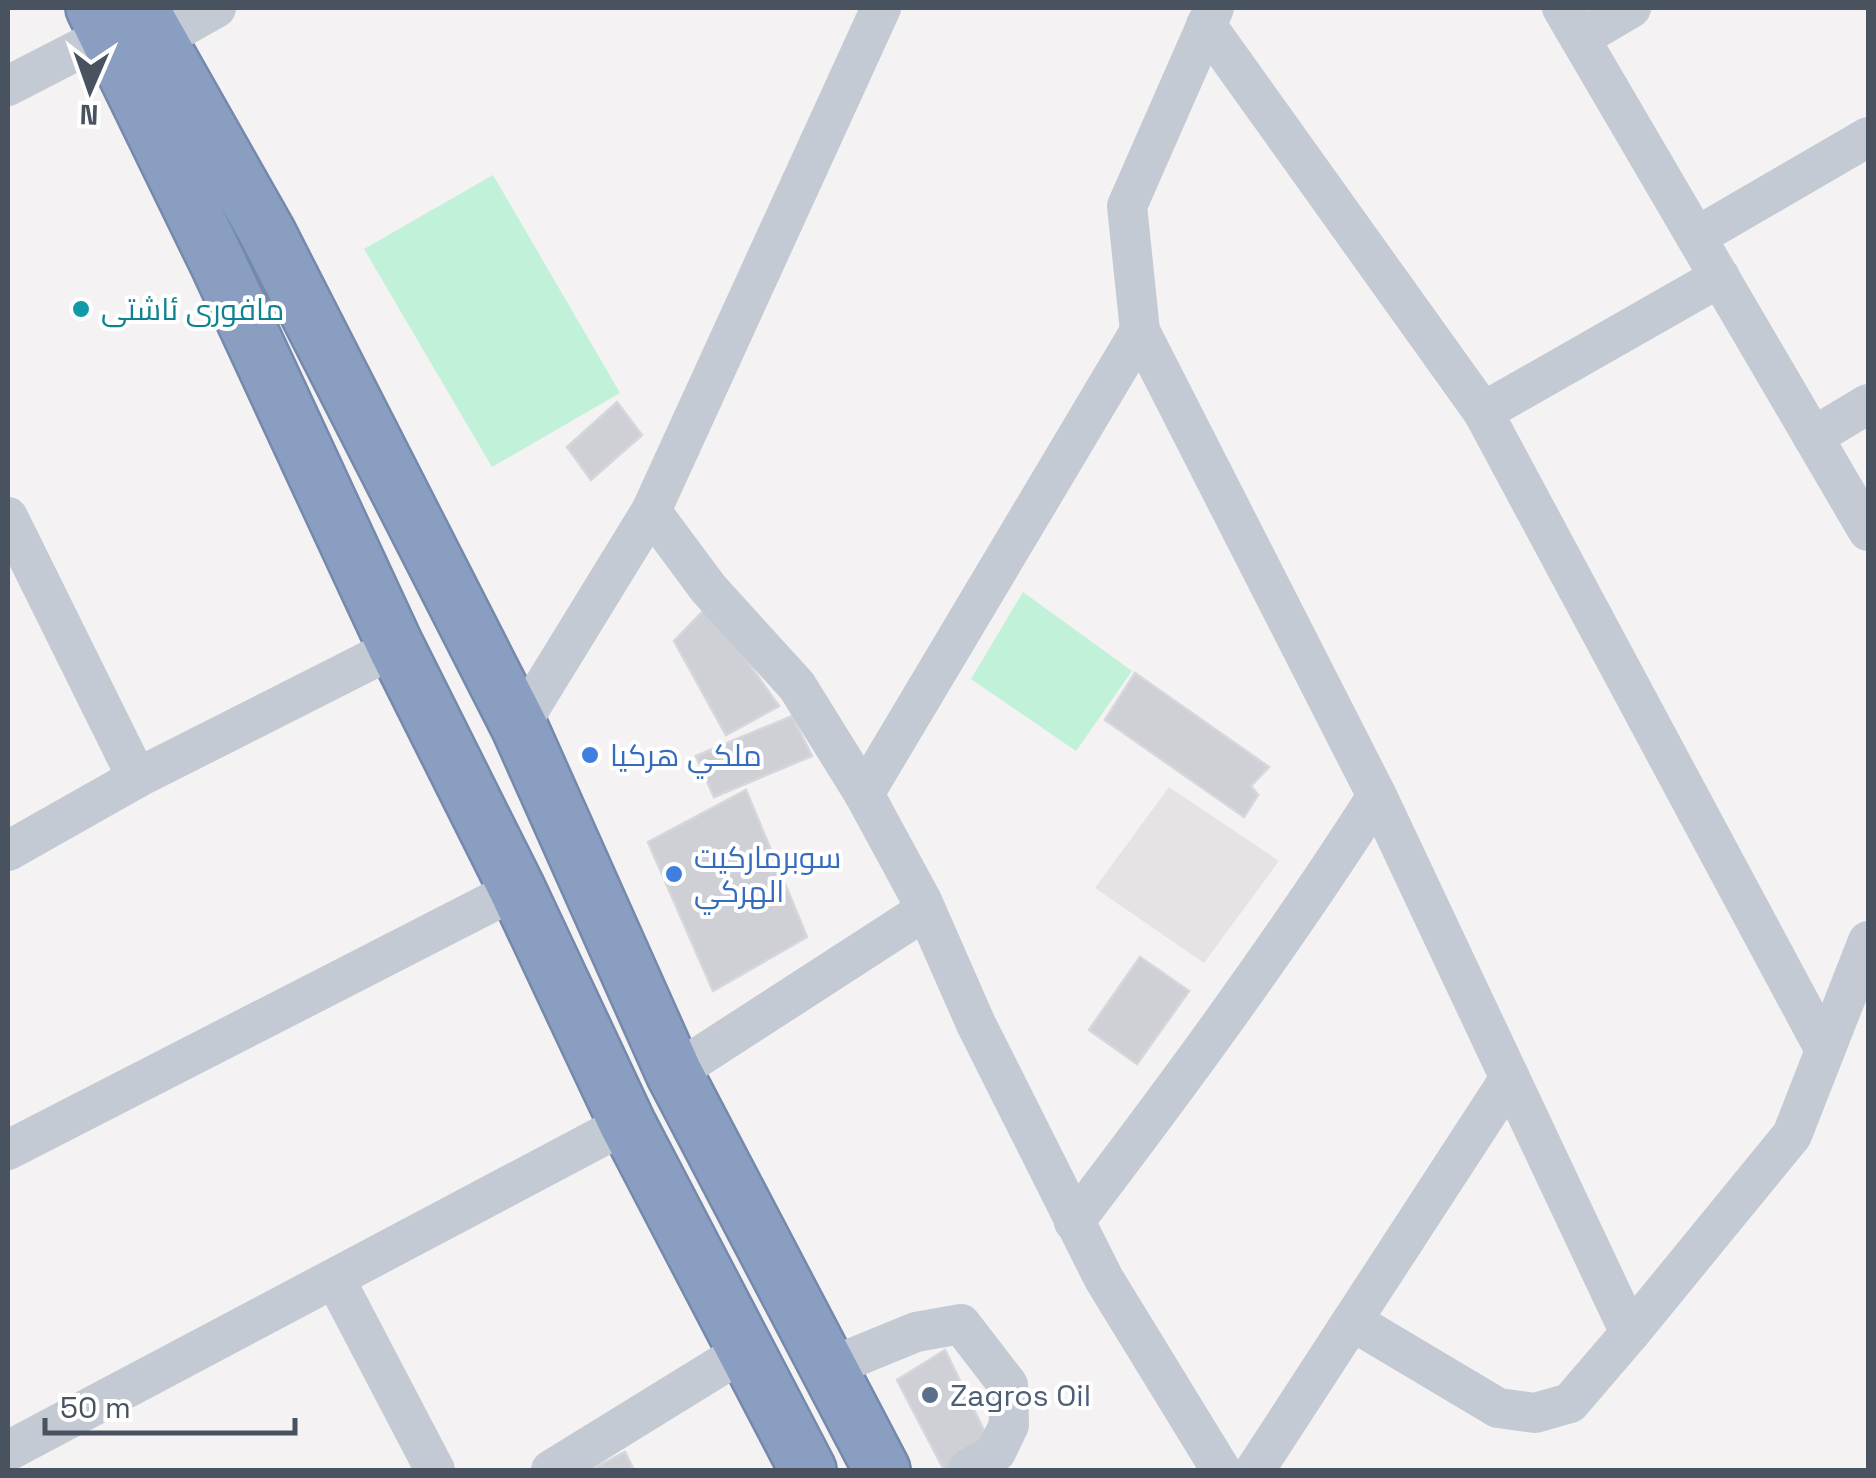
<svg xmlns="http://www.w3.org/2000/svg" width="1876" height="1478" viewBox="0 0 1876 1478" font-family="'Space Grotesk',Cairo,sans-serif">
  <rect width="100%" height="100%" fill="#f4f2f2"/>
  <polygon fill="#e5e3e4" points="1169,787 1279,861 1204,963 1095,888"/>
  <g fill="#c1f1d9">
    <polygon points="493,175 620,393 492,467 364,249"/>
    <polygon points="1023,592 1132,671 1076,751 971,679"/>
  </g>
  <g fill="#ced0d6" stroke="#d6d7dd" stroke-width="2.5">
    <polygon points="617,402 642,435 591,480 567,447"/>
    <polygon points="708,606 779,706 726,735 674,641"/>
    <polygon points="1135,673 1269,767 1251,786 1258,795 1244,817 1105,720"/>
    <polygon points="792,716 812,756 714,797 696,756"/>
    <polygon points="746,790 807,937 713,991 648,842"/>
    <polygon points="1140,957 1189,991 1137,1064 1089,1030"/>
    <polygon points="945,1350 991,1445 944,1470 897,1380"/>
    <polygon points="625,1452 634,1470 590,1470"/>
  </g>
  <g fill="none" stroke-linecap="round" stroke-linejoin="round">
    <defs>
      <g id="highway">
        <polyline points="94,8 218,263 396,647 517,889 627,1123 808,1470"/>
        <polyline points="140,8 267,232 519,726 674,1073 882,1470"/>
      </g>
    </defs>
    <use href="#highway" stroke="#7489ac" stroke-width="60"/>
    <g stroke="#c3cad3" stroke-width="40">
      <polyline points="1214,8 1127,206 1140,331 1377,796 1630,1333 1792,1135 1868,941"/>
      <polyline points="1562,8 1868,531"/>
      <polyline points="1206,25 1483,412 1825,1050"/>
      <polyline points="1580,38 1631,8"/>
      <polyline points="157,41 216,8"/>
      <polyline points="8,86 107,35"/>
      <polyline points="1696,237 1868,137"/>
      <polyline points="1483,412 1720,277"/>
      <polyline points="1813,437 1868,404"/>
      <polyline points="651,511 708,588 797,686 864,794 922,901 915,917 674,1073"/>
      <polyline points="8,517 137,778"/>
      <polyline points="519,726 651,511 881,8"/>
      <polyline points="864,794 1140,331"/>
      <polyline points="8,851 137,778 396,647"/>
      <polyline points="922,901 976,1024 1104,1279 1221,1470"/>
      <polyline points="8,1150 517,889"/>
      <path d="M1074 1222C1180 1083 1283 943 1377 796"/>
      <polyline points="335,1279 435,1470"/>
      <polyline points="1352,1321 1498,1408 1535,1413 1570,1403 1630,1333"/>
      <polyline points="828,1368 916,1332 961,1324 1008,1385 1009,1425 996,1452 967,1470"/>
      <polyline points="8,1451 627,1123"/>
      <polyline points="551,1470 744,1351"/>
      <polyline points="1255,1470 1510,1078"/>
    </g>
    <use href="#highway" stroke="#899ec1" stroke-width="55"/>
  </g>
  <circle fill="#0f9aa8" stroke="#fff" stroke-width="4" cx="81" cy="309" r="10"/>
  <g fill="#3f7fe0" stroke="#fff" stroke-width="4">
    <circle cx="590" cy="755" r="10"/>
    <circle cx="674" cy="874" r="10"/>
  </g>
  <circle fill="#5c6f8a" stroke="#fff" stroke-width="4" cx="930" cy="1395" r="10"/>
  <g text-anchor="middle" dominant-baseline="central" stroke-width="8" stroke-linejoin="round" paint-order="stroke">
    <g font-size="30" fill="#0d838f" stroke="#fff" text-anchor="start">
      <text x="101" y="309">مافوری ئاشتی</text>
    </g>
    <g font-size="30" fill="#366cbe" stroke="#fff" text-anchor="start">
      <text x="610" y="755">ملكي هركيا</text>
      <text x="694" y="857">سوبرماركيت<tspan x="694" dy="34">الهركي</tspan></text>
    </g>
    <g font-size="30" fill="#4e5e75" stroke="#fff" text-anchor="start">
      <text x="950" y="1395">Zagros Oil</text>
    </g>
  </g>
  <rect width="1876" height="1478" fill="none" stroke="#495360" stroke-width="20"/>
  <g transform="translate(90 90) rotate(182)" stroke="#ffffff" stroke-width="8" paint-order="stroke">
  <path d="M0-8L18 38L0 25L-18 38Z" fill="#495360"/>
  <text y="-15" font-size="28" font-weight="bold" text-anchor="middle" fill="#495360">N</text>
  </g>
  <path d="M45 1418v15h250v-15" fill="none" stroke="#495360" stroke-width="5"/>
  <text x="60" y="1418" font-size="30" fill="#495360" stroke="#ffffff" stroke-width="8" paint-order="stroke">50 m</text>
</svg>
